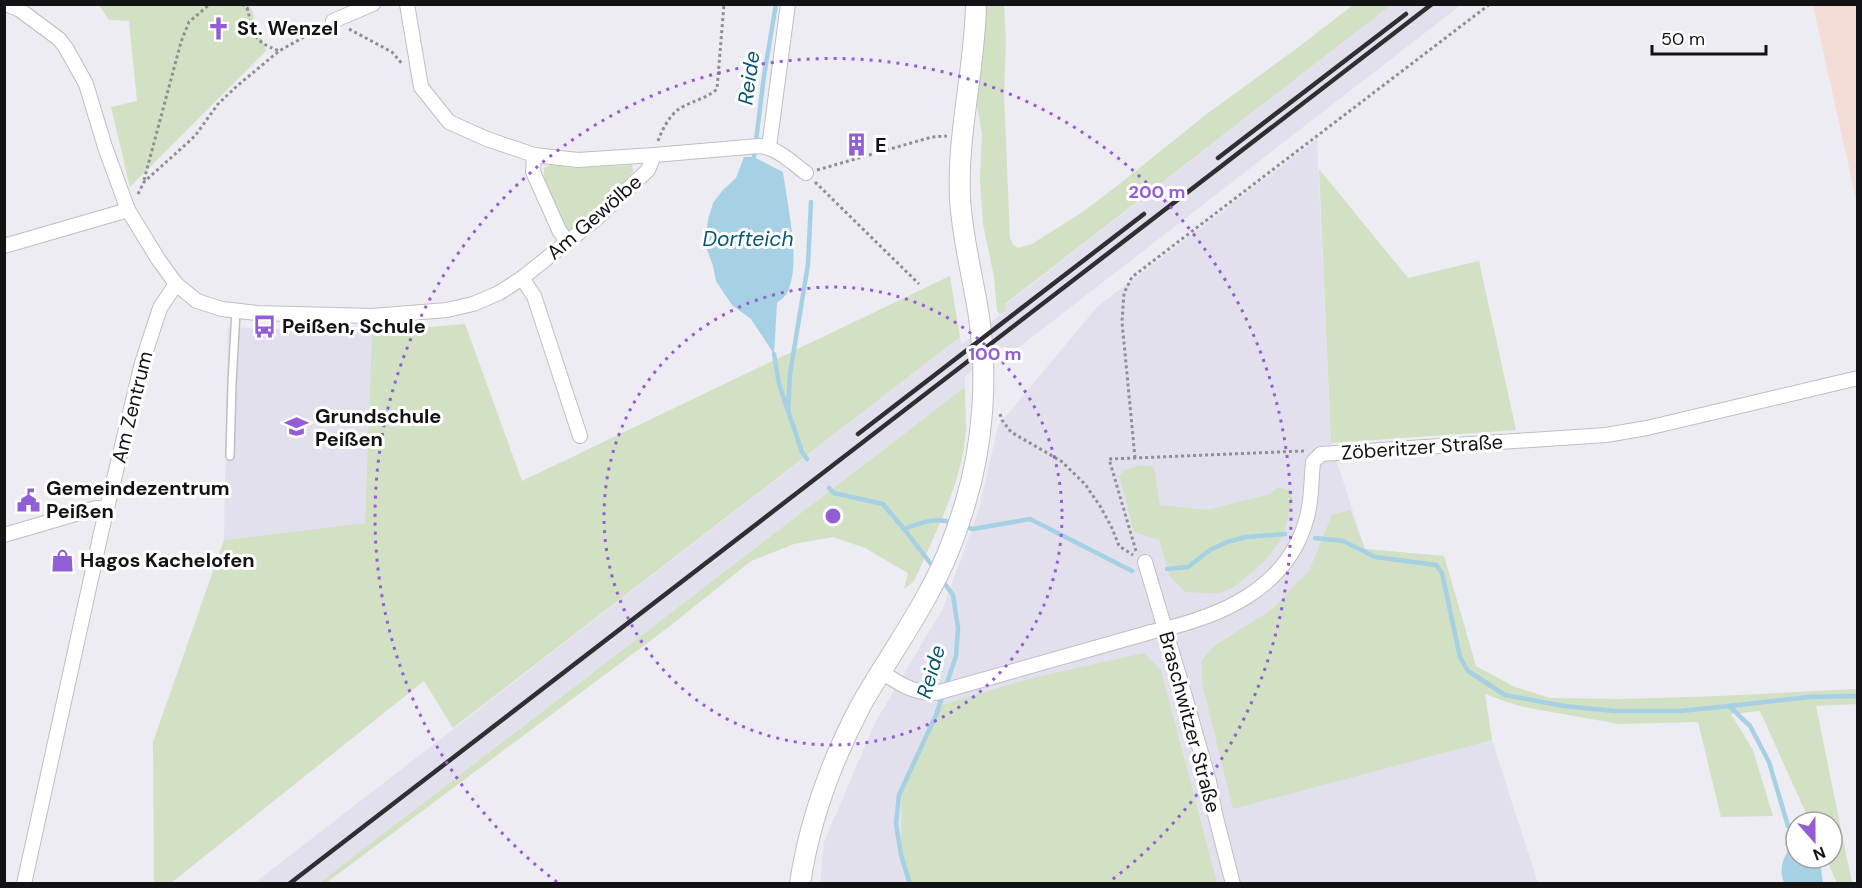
<svg xmlns="http://www.w3.org/2000/svg" width="1862" height="888" viewBox="0 0 1862 888" font-family="'DM Sans',sans-serif">
  <rect width="100%" height="100%" fill="#edecf2"/>
  <g fill="#e3e0ed">
    <polygon points="1391,5 1461,5 1005,358 1005,346 965,376 965,387 319,883 253,884 960,337 961,345 1005,311 1005,305"/>
    <polygon points="1317,139 1331,443 1365,549 1444,556 1484,694 1492,740 1538,883 820,884 824,842 876,721 943,608 979,509 998,426 1097,307"/>
    <polygon points="228,327 372,332 365,523 224,540"/>
  </g>
  <polygon fill="#f6dcd6" points="1813,5 1857,5 1857,204"/>
  <g fill="#d2e0c4">
    <polygon points="99,5 248,5 251,8 266,51 130,187 111,107 137,101 129,21 109,20"/>
    <polygon points="984,5 1004,5 1006,40 1004,95 1010,238 1013,245 1018,248 1032,244 1084,211 1122,182 1208,113 1300,46 1353,5 1391,5 1005,304 1006,311 1000,314 997,311 994,277 983,224 980,180 982,134 976,100"/>
    <polygon points="552,164 571,168 632,165 633,172 611,197 568,233 544,183 544,168"/>
    <polygon points="1319,169 1408,278 1479,261 1516,430 1331,443"/>
    <polygon points="950,276 960,337 453,728 424,681 171,883 154,883 153,742 224,540 365,523 372,332 465,324 522,481"/>
    <path d="M965 387C965 401 966 415 966 429 963 482 935 533 914 581L904 589 908 573 865 548 833 537 794 544 751 561 666 629 326 883H319Z"/>
    <path d="M1140 465 1154 467 1160 505 1207 510 1270 494 1278 487 1293 491C1286 534 1283 545 1250 574 1243 580 1231 590 1223 592 1212 595 1197 592 1186 592L1170 577 1159 540 1134 532 1119 475 1125 470Z"/>
    <polygon points="1350,510 1365,549 1444,556 1476,666 1515,687 1550,698 1622,699 1720,696 1857,689 1857,704 1816,706 1852,883 1837,883 1826,858 1832,858 1832,822 1810,822 1760,711 1731,714 1753,750 1773,816 1721,817 1698,722 1619,724 1519,706 1485,694 1492,740 1233,809 1203,687 1201,661 1214,646 1271,610 1309,571 1332,515"/>
    <polygon points="1144,653 1161,670 1217,883 911,883 901,850 902,793 942,705 1036,677"/>
  </g>
  <g fill="#a6d0e4">
    <path d="M744 157H754L783 172C787 204 802 264 787 293 785 297 780 300 777 303L774 354 751 319 732 305 716 281 713 266 705 244 708 220 713 203 723 190 736 178Z"/>
    <path d="M1791 846H1796V858H1816L1821 868 1823 883H1784C1779 868 1782 860 1791 846Z"/>
  </g>
  <g fill="none" stroke-linecap="round" stroke-linejoin="round">
    <g stroke="#a6d0e4" stroke-width="4.5">
      <polyline points="754,157 764,76 776,4"/>
      <polyline points="774,354 779,384 802,452 807,459"/>
      <polyline points="788,411 790,374 808,264 811,202"/>
      <polyline points="829,488 834,493 883,504 904,529 934,568"/>
      <polyline points="962,526 973,529 1030,519 1132,571"/>
      <path d="M904 529C922 522 936 517 954 523"/>
      <polyline points="1315,538 1343,541 1375,557 1436,565 1442,573 1460,657 1468,671 1505,695 1564,706 1615,711 1681,711 1729,706 1750,726 1769,762 1788,826"/>
      <polyline points="1167,569 1188,567 1210,550 1227,542 1246,537 1285,534"/>
      <polyline points="1729,706 1809,697 1858,696"/>
      <polyline points="910,884 901,855 896,824 899,795 936,715 956,656 958,628 953,595 942,580"/>
    </g>
    <defs>
      <polyline id="lane" points="230,456 232,383 236,311"/>
      <g id="street">
        <polyline points="6,4 20,10 59,39 66,48 86,84 105,147 128,210 158,259 176,284 197,301 222,309 257,313 372,316 447,310 473,304 499,293 522,278 595,220 648,170 654,155"/>
        <path d="M407 4 421 87 449 122 487 139 534 155 578 160 654 155 759 146C778 148 791 162 806 173"/>
        <polyline points="333,21 373,4"/>
        <polyline points="769,147 788,4"/>
        <polyline points="534,155 533,172 559,230 567,242"/>
        <polyline points="4,246 128,210"/>
        <polyline points="522,278 534,296 580,436"/>
        <polyline points="4,535 96,508 107,509"/>
        <polyline points="1145,562 1180,679 1209,781 1215,814 1233,884"/>
        <path d="M881 671C897 683 915 694 936 693L1151 632C1218 618 1288 590 1307 517 1312 499 1311 480 1313 462L1321 454 1606 435 1647 428 1858 378"/>
        <polyline points="24,884 101,533 142,363 160,308 176,284"/>
      </g>
      <path id="secondary" d="M800 884C809 822 832 760 861 705 883 666 909 630 930 590 945 563 956 534 965 504 983 445 988 378 979 317 973 277 962 238 960 198 957 133 975 69 976 4"/>
    </defs>
    <use href="#lane" stroke="#c0bec4" stroke-width="10"/>
    <use href="#street" stroke="#c0bec4" stroke-width="16"/>
    <use href="#secondary" stroke="#c0bec4" stroke-width="22"/>
    <g stroke="#908f94" stroke-width="3" stroke-dasharray="3 3" stroke-linecap="butt">
      <path d="M242 4 247 8C255 35 251 40 279 51"/>
      <polyline points="349,29 392,52 403,65"/>
      <path d="M658 141C662 130 669 116 679 109 691 101 706 99 717 89L724 4"/>
      <polyline points="817,170 932,137 947,136"/>
      <polyline points="144,180 181,42 189,22 210,4"/>
      <polyline points="815,182 919,284"/>
      <polyline points="138,194 144,182 195,136 218,104 237,86 279,51 322,27"/>
      <polyline points="1000,414 1002,420 1011,432 1061,461 1085,484 1100,506 1112,528 1119,546 1133,555"/>
      <polyline points="1135,458 1122,322 1124,293 1132,277 1490,4"/>
      <polyline points="1136,551 1109,459 1304,451"/>
    </g>
    <use href="#lane" stroke="#fff" stroke-width="7"/>
    <use href="#street" stroke="#fff" stroke-width="14"/>
    <use href="#secondary" stroke="#fff" stroke-width="20"/>
    <g stroke="#2f2e31" stroke-width="4.5">
      <polyline points="1218,158 1406,14"/>
      <polyline points="858,434 1144,214"/>
      <polyline points="289,884 1432,4"/>
    </g>
  </g>
  <g fill="none" stroke="#935dd6" stroke-width="3" stroke-dasharray="3 6">
    <circle cx="833" cy="516" r="229"/>
    <path d="M557 882A458 458 0 1 1 1109 882"/>
  </g>
  <defs>
    <symbol id="church-bare" viewBox="-9 -9 18 18"><path d="M-1.2-6h2.4v3.5h3.3v2.4h-3.3V6h-2.4V-.1h-3.3v-2.4h3.3Z" fill="#935dd6" stroke="#fff" stroke-width="2.5" paint-order="stroke"/></symbol>
    <symbol id="building-bare" viewBox="-9 -9 18 18"><path d="M-4-6H4V6H1V3H-1V6H-4ZM-2.5-4.3h1.7v1.8h-1.7ZM.8-4.3h1.7v1.8H.8ZM-2.5-1h1.7V.8h-1.7ZM.8-1h1.7V.8H.8Z" fill="#935dd6" stroke="#fff" stroke-width="2.5" paint-order="stroke"/></symbol>
    <symbol id="bus-bare" viewBox="-9 -9 18 18"><path d="M-5-6H5V4H4V6H2V4H-2V6H-4V4H-5ZM-3.5-4V0h7V-4ZM-3.5 1.2v1.5H-2V1.2ZM2 1.2v1.5H3.5V1.2Z" fill="#935dd6" stroke="#fff" stroke-width="2.5" paint-order="stroke"/></symbol>
    <symbol id="school-bare" viewBox="-9 -9 18 18"><path d="M0-5L7-2L0 1L-7-2ZM-4 1L0 2.5L4 1V4Q0 6-4 4Z" fill="#935dd6" stroke="#fff" stroke-width="2.5" paint-order="stroke"/></symbol>
    <symbol id="civic-bare" viewBox="-9 -9 18 18"><path d="M-.6-6.5H3V-4.5H.6V-3L4-1V1h2V6H-6V1h2V-1L-.6-3ZM-1.2 2.5V6h2.4V2.5Z" fill="#935dd6" stroke="#fff" stroke-width="2.5" paint-order="stroke"/></symbol>
    <symbol id="shop-bare" viewBox="-9 -9 18 18"><path d="M-5-2.5h2.3a2.7 3.5 0 0 1 5.4 0H5L5.5 6h-11ZM-1.5-2.5h3a1.5 2.3 0 0 0-3 0Z" fill="#935dd6" stroke="#fff" stroke-width="2.5" paint-order="stroke"/></symbol>
  </defs>
  <g fill-rule="evenodd">
    <use href="#church-bare" x="202" y="12" width="33" height="33"/>
    <use href="#building-bare" x="840" y="128" width="33" height="33"/>
    <use href="#bus-bare" x="248" y="310" width="33" height="33"/>
    <use href="#school-bare" x="280" y="410" width="33" height="33"/>
    <use href="#civic-bare" x="12" y="484" width="33" height="33"/>
    <use href="#shop-bare" x="46" y="544" width="33" height="33"/>
  </g>
  <g text-anchor="middle" dominant-baseline="central" stroke-width="6" stroke-linejoin="round" paint-order="stroke">
    <g font-size="20" font-weight="bold" fill="#131214" stroke="#fff" text-anchor="start">
      <text x="237" y="28">St. Wenzel</text>
      <text x="875" y="145">E</text>
      <text x="282" y="326">Peißen, Schule</text>
      <text x="315" y="416">Grundschule<tspan x="315" dy="23">Peißen</tspan></text>
      <text x="46" y="488">Gemeindezentrum<tspan x="46" dy="23">Peißen</tspan></text>
      <text x="80" y="560">Hagos Kachelofen</text>
    </g>
    <g font-size="20" fill="#131214" stroke="#fff">
      <text transform="translate(594 217) rotate(-41)">Am Gewölbe</text>
      <text transform="translate(132 407) rotate(-76)">Am Zentrum</text>
      <text transform="translate(1422 447) rotate(-4)">Zöberitzer Straße</text>
      <text transform="translate(1190 722) rotate(75)">Braschwitzer Straße</text>
    </g>
    <g font-size="21" font-style="italic" fill="#055672" stroke="#fff">
      <text transform="translate(749 78) rotate(-82)">Reide</text>
      <text x="748" y="239">Dorfteich</text>
      <text transform="translate(931 672) rotate(-74)">Reide</text>
    </g>
  </g>
  <circle cx="833" cy="516" r="9" fill="#935dd6" stroke="#fff" stroke-width="3"/>
  <g font-size="18" text-anchor="middle" font-weight="bold" fill="#935dd6" stroke="#fff" stroke-width="6" stroke-linejoin="round" paint-order="stroke">
    <text x="1157" y="198">200 m</text>
    <text x="995" y="360">100 m</text>
  </g>
  <rect width="1862" height="888" fill="none" stroke="#131214" stroke-width="12"/>
  <g transform="translate(1814 840) rotate(159)"><circle r="28" fill="#ffffff" stroke="#a1a0a1" stroke-width="1.5"/>
  <path d="M0-4.5L10 22L0 15L-10 22Z" fill="#935dd6"/>
  <text y="-9" font-size="16" font-weight="bold" text-anchor="middle" fill="#131214">N</text>
  </g>
  <path d="M1652 45v9h114v-9" fill="none" stroke="#131214" stroke-width="3"/>
  <text x="1661" y="45" font-size="18" fill="#131214" stroke="#ffffff" stroke-width="4.5" paint-order="stroke">50 m</text>
</svg>
